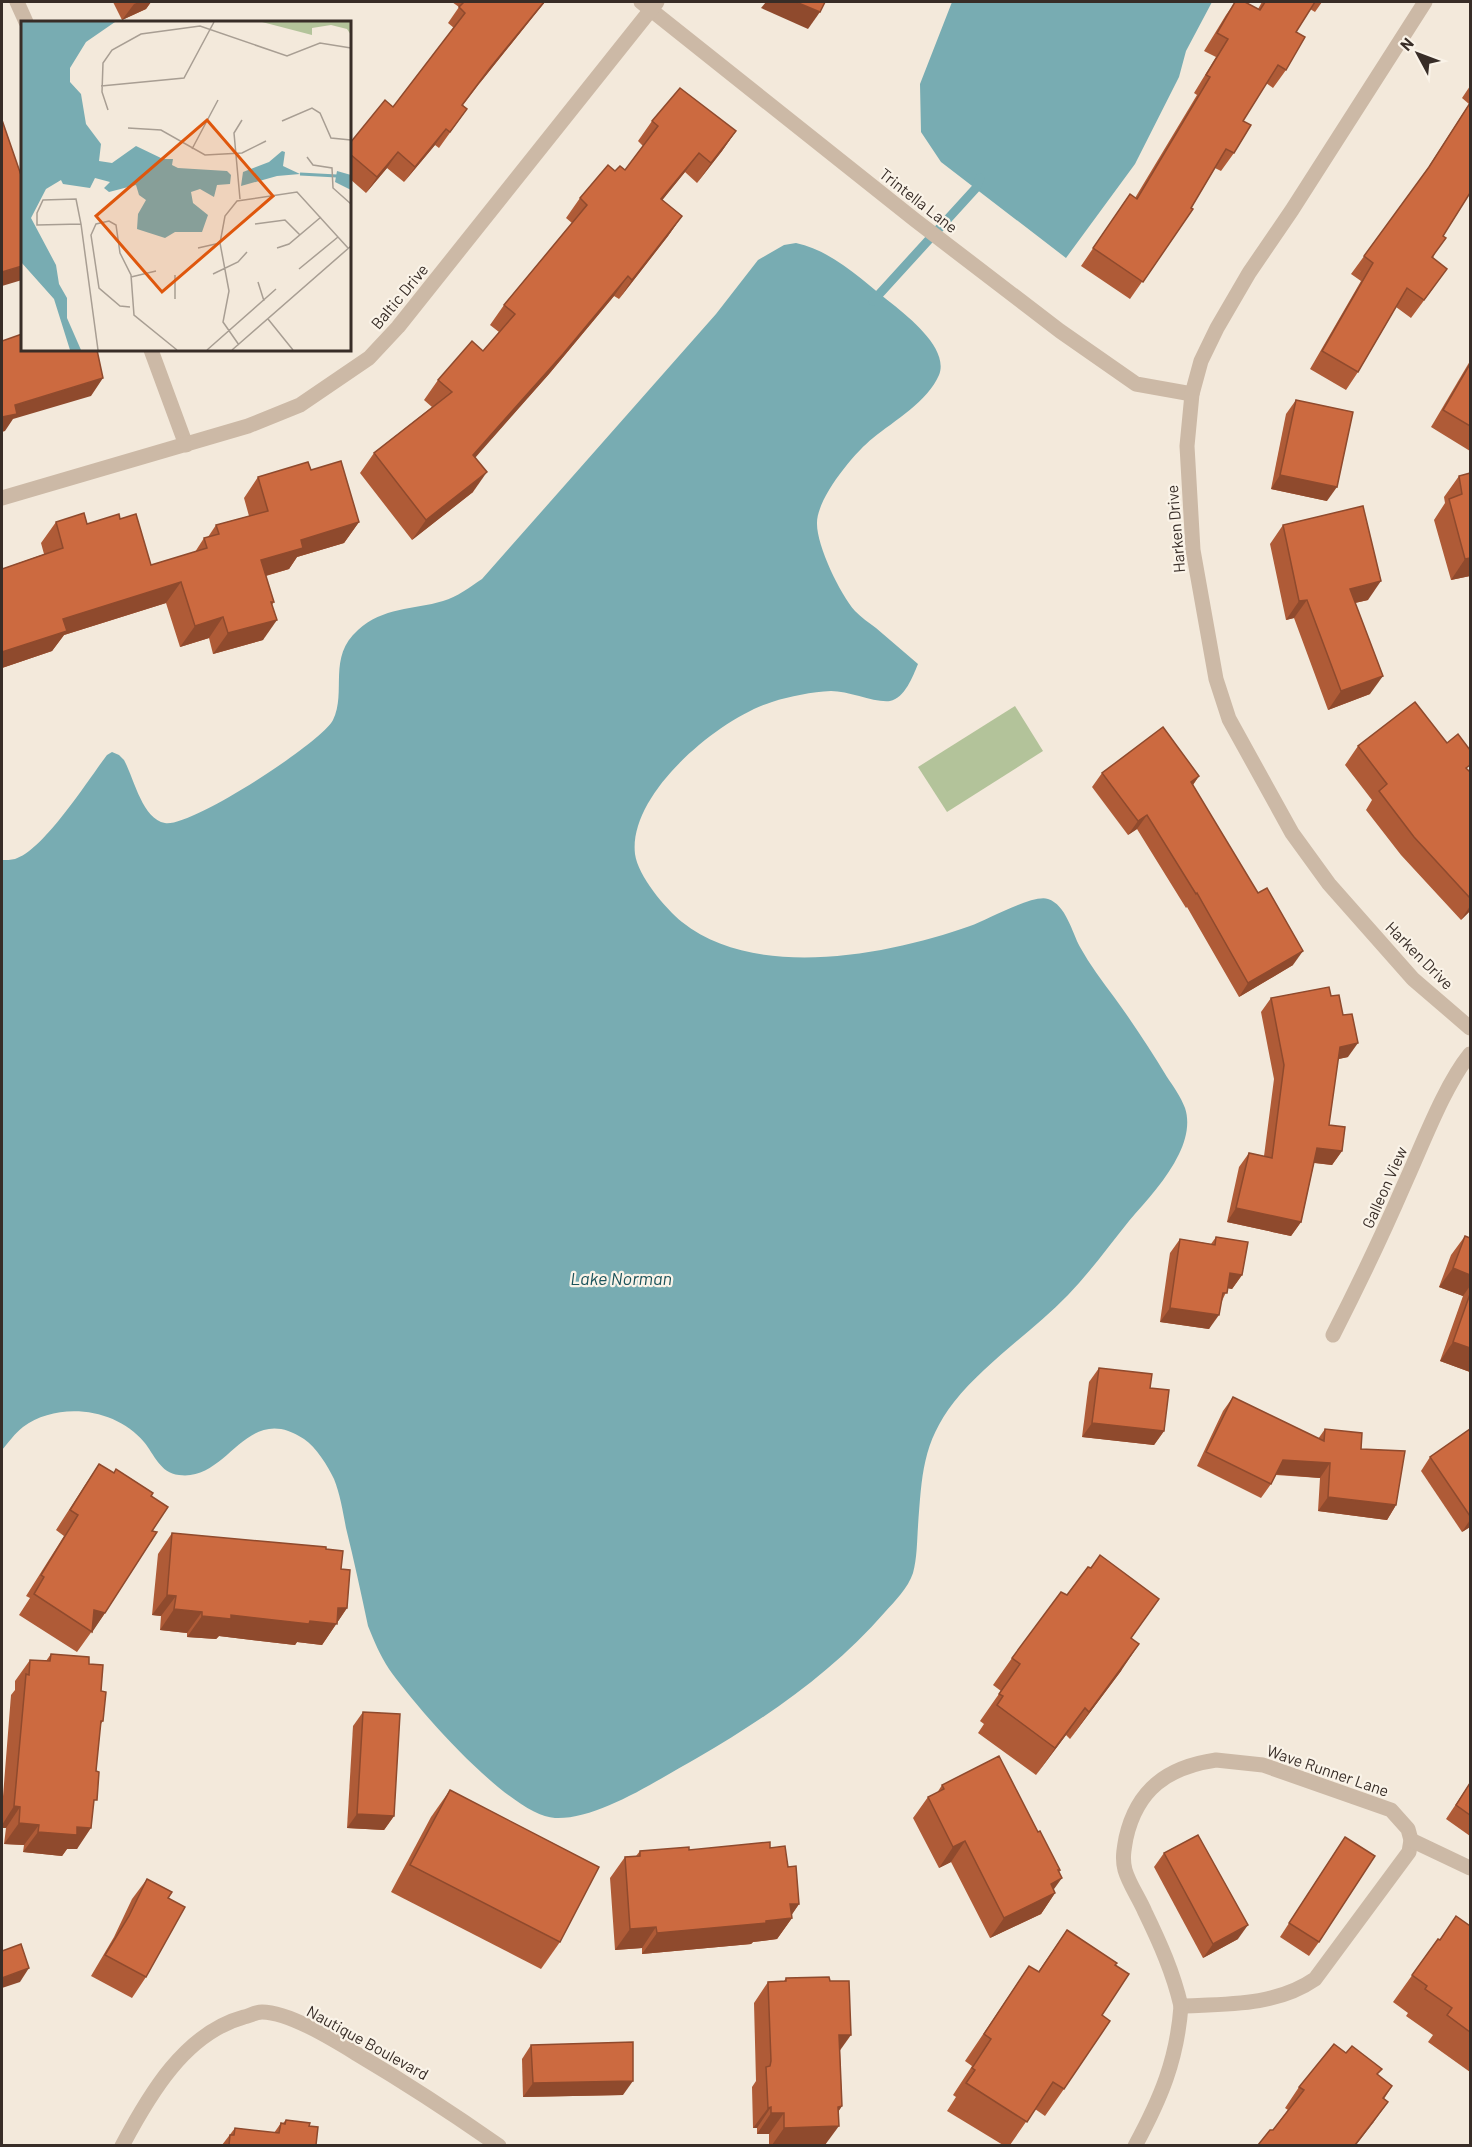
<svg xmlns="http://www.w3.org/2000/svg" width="1472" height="2147" viewBox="0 0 1472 2147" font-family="Barlow,sans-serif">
  <rect width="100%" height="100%" fill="#f3e9db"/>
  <polygon fill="#b3c39a" points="1015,706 1043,751 947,812 918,767"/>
  <g fill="#78acb2">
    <polygon points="952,2 1212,2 1186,51 1179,77 1135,164 1066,258 941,162 921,132 920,84"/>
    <path d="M796 243C834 251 865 283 895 306 912 320 949 350 939 375 928 401 894 421 873 438 854 453 816 499 817 524 817 546 840 594 855 611 861 617 869 623 876 628 890 640 904 652 918 664 913 676 905 698 890 701 875 703 849 691 831 691 812 692 790 696 772 702 720 718 628 793 635 854 638 876 665 908 682 922 756 981 888 955 970 926 987 920 1033 894 1048 899 1066 905 1072 932 1080 947 1090 965 1102 981 1114 997 1133 1023 1150 1049 1167 1077 1173 1086 1181 1097 1185 1108 1190 1123 1186 1140 1179 1154 1167 1179 1147 1200 1129 1221 1109 1246 1090 1272 1068 1295 1032 1332 987 1361 954 1402 922 1443 922 1476 918 1526 917 1541 917 1559 913 1573 908 1588 895 1601 885 1612 832 1673 766 1718 697 1758 659 1779 598 1820 555 1818 510 1816 415 1706 389 1669 380 1655 374 1641 368 1626 361 1593 354 1560 346 1528 343 1512 340 1494 334 1479 328 1466 316 1447 304 1439 246 1400 229 1482 179 1475 160 1473 154 1454 144 1442 116 1408 58 1401 23 1427 15 1433 8 1443 2 1450V860C6 860 11 860 15 859 44 850 88 780 107 755L112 752 119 755 124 760C134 778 142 819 165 823 190 828 321 743 333 720 347 692 327 657 358 630 383 607 413 610 443 601 457 597 470 587 482 579L716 314 758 260 784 245Z"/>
  </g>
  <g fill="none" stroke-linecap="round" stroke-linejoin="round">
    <polyline stroke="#78acb2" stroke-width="9" points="873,301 976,188 980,178"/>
    <g stroke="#ccb9a6" stroke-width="15">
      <polyline points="17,2 26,22"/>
      <polyline points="641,2 915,220 1060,331 1136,384 1192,394"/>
      <polyline points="1425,2 1292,210 1249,273 1217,328 1201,361 1192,394 1187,446 1193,550 1216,679 1229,719 1292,833 1329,884 1413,979 1470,1028"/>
      <polyline points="151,350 186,445"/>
      <polyline points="2,498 248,426 300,405 369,358 398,327 657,2"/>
      <path d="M1333 1335C1358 1286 1382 1236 1404 1185 1422 1146 1444 1086 1470 1054"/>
      <path d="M1216 1760 1263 1765 1391 1810 1408 1829 1411 1840 1409 1852 1315 1979C1276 2006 1227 2004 1181 2006 1173 1972 1160 1943 1145 1912 1139 1898 1129 1884 1125 1870 1122 1859 1124 1849 1126 1838 1137 1789 1168 1767 1216 1760Z"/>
      <polyline points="1411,1840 1470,1868"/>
      <path d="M122 2146C149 2095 185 2033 244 2017 249 2016 256 2012 262 2012 289 2012 334 2040 357 2054 406 2083 452 2113 499 2146"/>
      <path d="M1135 2146C1161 2098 1177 2060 1181 2006"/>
    </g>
  </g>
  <g fill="#af5b37">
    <polygon points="113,2 151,2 146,9 122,20"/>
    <polygon points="452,2 545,2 479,84 463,105 467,109 439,148 435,145 404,182 387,168 366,193 350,179 350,143 393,107 454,28 448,23 459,7"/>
    <polygon points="1235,2 1258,9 1262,2 1322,2 1315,12 1310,9 1296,32 1286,70 1273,88 1266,83 1243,121 1234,153 1221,171 1215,168 1191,208 1193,209 1130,299 1081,266 1130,194 1135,198 1197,95 1194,93 1216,57 1204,51 1226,15"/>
    <polygon points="1470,86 1470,193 1443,236 1433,258 1434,287 1411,318 1396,307 1358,372 1346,390 1310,369 1361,281 1351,274 1422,177 1469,104 1462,98"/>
    <polygon points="652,121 736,131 722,151 697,183 685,172 662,200 682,216 668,236 619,299 614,296 549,374 475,457 473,492 412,540 360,473 374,453 432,407 424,400 438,380 483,351 499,332 490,325 504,305 572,223 566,218 580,198 615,171 625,170 643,146 638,141"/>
    <polygon points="1470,361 1470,451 1431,427"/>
    <polygon points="1296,400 1327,501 1271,489 1286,414"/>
    <polygon points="311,470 359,522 344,543 297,557 289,569 266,576 274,602 272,605 263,640 213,654 209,638 180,647 166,603 64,635 52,651 2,668 2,569 44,554 41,543 56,522 87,524 120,519 151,565 195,552 204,538 208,537 216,525 249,516 244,498 258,477"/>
    <polygon points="1470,473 1470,576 1451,580 1434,520 1445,503 1444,497 1459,476"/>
    <polygon points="1283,525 1368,600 1355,603 1370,694 1328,710 1294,618 1286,620 1270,544"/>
    <polygon points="1358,746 1469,771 1470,772 1470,913 1469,912 1461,920 1401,855 1366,810 1372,800 1345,765"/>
    <polygon points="1102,773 1199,776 1193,785 1293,965 1239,997 1187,907 1186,908 1137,829 1128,835 1092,787"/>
    <polygon points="1331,996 1348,1057 1338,1059 1329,1125 1342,1151 1332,1165 1314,1163 1301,1222 1291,1236 1227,1222 1239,1167 1249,1153 1264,1156 1274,1079 1261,1012 1271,998"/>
    <polygon points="1465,1236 1470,1238 1470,1372 1440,1361 1463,1296 1439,1287 1451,1255"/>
    <polygon points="1216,1237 1242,1275 1232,1289 1228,1288 1209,1329 1160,1322 1170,1253 1180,1239 1211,1244"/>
    <polygon points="1099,1368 1150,1388 1164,1431 1154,1445 1082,1437 1089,1382"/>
    <polygon points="1233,1397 1318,1439 1325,1429 1361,1449 1396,1505 1387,1520 1318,1511 1320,1478 1276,1475 1271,1484 1261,1498 1197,1466 1223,1411"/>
    <polygon points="1470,1429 1470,1527 1462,1532 1421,1471 1430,1457"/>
    <polygon points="99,1464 151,1496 152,1531 105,1613 77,1652 19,1615 30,1598 26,1596 64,1536 56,1530 85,1485"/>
    <polygon points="172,1533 326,1549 341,1569 347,1608 322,1645 297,1642 295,1645 219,1636 216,1639 187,1637 187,1633 160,1630 161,1616 152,1615 158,1554"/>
    <polygon points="1067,1595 1159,1599 1131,1638 1121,1671 1070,1739 1066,1735 1036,1775 978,1733 984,1724 980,1721 1001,1691 993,1685 1012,1658"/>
    <polygon points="51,1654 89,1664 101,1691 103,1721 100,1725 93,1805 77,1849 67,1849 62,1856 23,1852 24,1845 4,1844 6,1828 2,1828 2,1809 11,1695 15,1690 15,1681 30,1660 46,1661"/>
    <polygon points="363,1712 394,1816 384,1830 347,1828 353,1726"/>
    <polygon points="1470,1783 1470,1836 1446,1819"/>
    <polygon points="942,1785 1038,1832 1060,1870 1053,1890 1055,1893 1041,1914 990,1938 951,1862 939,1868 913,1818 928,1797 937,1793"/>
    <polygon points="450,1790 560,1942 541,1969 391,1892 431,1817"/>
    <polygon points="1345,1837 1319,1942 1309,1956 1280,1937"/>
    <polygon points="770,1848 788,1867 799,1904 791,1915 792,1918 777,1939 753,1942 751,1944 642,1954 642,1948 615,1950 610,1878 625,1857 636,1856 640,1851"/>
    <polygon points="1164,1853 1238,1939 1203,1958 1154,1867"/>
    <polygon points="147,1879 168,1898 146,1977 132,1998 91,1976 114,1937 132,1899"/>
    <polygon points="1470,1926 1470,2072 1428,2042 1433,2035 1406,2016 1408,2013 1393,2002 1438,1939 1440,1940"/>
    <polygon points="1067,1930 1116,1965 1102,2015 1064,2089 1045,2116 1035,2109 1010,2145 1003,2145 947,2111 956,2097 953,2095 972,2066 965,2061 1029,1966 1038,1972"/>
    <polygon points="786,1978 840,2051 842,2106 838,2112 825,2145 769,2145 769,2134 757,2134 757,2128 753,2128 752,2087 756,2081 754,2003 768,1982 784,1981"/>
    <polygon points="531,2045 623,2095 523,2097 522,2059"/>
    <polygon points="1378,2075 1392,2086 1384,2099 1373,2123 1273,2130 1288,2110 1285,2108 1299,2087"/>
    <polygon points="286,2120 309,2126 316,2145 222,2145 235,2128 274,2133 281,2123 283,2123"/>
  </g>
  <g fill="#8f4a2d">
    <polygon points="139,2 151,2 146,9 122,20 134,4"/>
    <polygon points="544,2 545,2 538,10 479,84 490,68"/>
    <polygon points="766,2 796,2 820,12 808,29 761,8"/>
    <polygon points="446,129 435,145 404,182 415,167"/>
    <polygon points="736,131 722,151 697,183 711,163"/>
    <polygon points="398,152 387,168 366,193 377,177"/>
    <polygon points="699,153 685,172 647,219 661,199"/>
    <polygon points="682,216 668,236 619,299 632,280"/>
    <polygon points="22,266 22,280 2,286 2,272"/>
    <polygon points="628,276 614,296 549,374 460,475 473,455"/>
    <polygon points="103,378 91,396 13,419 5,431 2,432 2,417 15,405"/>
    <polygon points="487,472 473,492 412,540 426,520"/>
    <polygon points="1280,475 1337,487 1327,501 1271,489"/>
    <polygon points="359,522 344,543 297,557 289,569 247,581 261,560 301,540"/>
    <polygon points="1470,558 1470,576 1451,580 1465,559"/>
    <polygon points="1381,581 1368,600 1337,607 1350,589"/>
    <polygon points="181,582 166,603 64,635 52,651 2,668 2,652 63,619"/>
    <polygon points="1307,600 1294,618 1286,620 1299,601"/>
    <polygon points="223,617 209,638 180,647 195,626"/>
    <polygon points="277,620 263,640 213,654 228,633"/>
    <polygon points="1383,676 1370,694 1328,710 1341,691"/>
    <polygon points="1199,776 1189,790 1191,782"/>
    <polygon points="1147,815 1137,829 1128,835 1138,821"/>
    <polygon points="1470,906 1470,910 1469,912 1461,920"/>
    <polygon points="1303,951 1293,965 1239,997 1248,983"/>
    <polygon points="1358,1043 1348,1057 1330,1061 1340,1047"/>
    <polygon points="1317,1148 1342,1151 1332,1165 1308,1162"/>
    <polygon points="1236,1208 1301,1222 1291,1236 1227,1222"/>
    <polygon points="1453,1268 1470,1275 1470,1286 1463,1296 1439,1287"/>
    <polygon points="1230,1273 1242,1275 1232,1289 1220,1287"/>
    <polygon points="1170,1308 1219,1315 1209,1329 1160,1322"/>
    <polygon points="1453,1342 1470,1348 1470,1372 1440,1361"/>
    <polygon points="1092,1423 1164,1431 1154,1445 1082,1437"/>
    <polygon points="1283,1460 1330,1463 1320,1478 1273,1474"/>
    <polygon points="1328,1497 1396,1505 1387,1520 1318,1511"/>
    <polygon points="1470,1520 1470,1527 1462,1532"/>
    <polygon points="167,1595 176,1596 161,1616 152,1615"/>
    <polygon points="338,1608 347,1608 322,1645 297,1642 295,1645 219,1636 216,1639 187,1637 202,1616 231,1615 310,1621"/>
    <polygon points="174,1609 202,1612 187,1633 160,1630"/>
    <polygon points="94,1610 105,1613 91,1634 92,1632"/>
    <polygon points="1139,1644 1121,1671 1070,1739 1089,1712"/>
    <polygon points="1085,1708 1066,1735 1036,1775 1055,1748"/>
    <polygon points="14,1806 20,1807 6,1828 2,1828 2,1825"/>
    <polygon points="357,1814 394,1816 384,1830 347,1828"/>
    <polygon points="19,1823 39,1825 24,1845 4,1844"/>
    <polygon points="77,1827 91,1828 77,1849 67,1849 62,1856 23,1852 38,1832"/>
    <polygon points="965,1841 951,1862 939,1868 953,1847"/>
    <polygon points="1062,1878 1049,1896 1055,1893 1041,1914 990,1938 1004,1918 1051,1884"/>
    <polygon points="790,1904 799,1904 789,1919 792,1918 777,1939 753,1942 751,1944 642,1954 657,1933 766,1921"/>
    <polygon points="1248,1925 1238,1939 1203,1958 1213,1944"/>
    <polygon points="656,1927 642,1948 615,1950 630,1929"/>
    <polygon points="29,1968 20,1982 2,1988 2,1978"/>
    <polygon points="839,2035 851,2035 836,2056"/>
    <polygon points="633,2081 623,2095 523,2097 533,2083"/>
    <polygon points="1388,2102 1373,2123 1356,2145 1355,2145"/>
    <polygon points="842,2106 828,2126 839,2126 825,2145 772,2145 784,2128 838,2107"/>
    <polygon points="771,2107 757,2128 753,2128 768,2108"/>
    <polygon points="771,2113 784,2113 769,2134 757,2134"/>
  </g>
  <g fill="#cc6a40" stroke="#8f4a2d" stroke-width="1.5">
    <polygon points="464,2 544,2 490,68 462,105 467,109 450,132 446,129 415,167 398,152 377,177 350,154 350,143 385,100 393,107 465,13 459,7"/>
    <polygon points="796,2 825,2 820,12"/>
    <polygon points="1235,2 1245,2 1260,10 1265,2 1315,2 1296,32 1305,37 1286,70 1278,65 1243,121 1251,125 1234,153 1226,149 1191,208 1193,209 1143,282 1093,248 1130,194 1137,199 1210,77 1206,75 1228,39 1217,33"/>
    <polygon points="680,88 736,131 711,163 699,153 661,199 682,216 632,280 628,276 563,354 473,455 487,472 426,520 374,453 452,392 438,380 472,341 483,351 515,314 504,305 587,205 580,198 608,165 615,171 620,166 625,170 658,126 652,121"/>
    <polygon points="1470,103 1470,193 1443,236 1446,238 1432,257 1447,269 1424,300 1407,288 1358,372 1322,351 1373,263 1364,256 1429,167"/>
    <polygon points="2,120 22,178 22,266 2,272"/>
    <polygon points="21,331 22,331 22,350 97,350 103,378 15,405 17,414 2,417 2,341 22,334"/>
    <polygon points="1470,364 1470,426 1443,410"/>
    <polygon points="1296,400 1353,412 1337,487 1280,475"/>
    <polygon points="341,461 359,522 301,540 303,548 261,560 274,602 271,602 277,620 228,633 223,617 195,626 181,582 63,619 67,631 2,652 2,569 63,548 56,522 84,513 87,524 119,514 120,519 136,514 151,565 207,548 204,538 219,534 216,525 268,511 258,477 308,462 311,470"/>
    <polygon points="1470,473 1470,558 1465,559 1449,499 1462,494 1459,476"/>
    <polygon points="1363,506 1381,581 1350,589 1383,676 1341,691 1307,600 1299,601 1283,525"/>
    <polygon points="1415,702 1447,743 1458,734 1470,750 1470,765 1466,768 1470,772 1470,898 1414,837 1379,791 1387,784 1358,746"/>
    <polygon points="1163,727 1199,776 1191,782 1258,893 1267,888 1303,951 1248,983 1197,893 1196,894 1147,815 1138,821 1102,773"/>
    <polygon points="1329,987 1331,996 1339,995 1343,1015 1352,1014 1358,1043 1340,1047 1329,1125 1345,1127 1342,1151 1317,1148 1301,1222 1236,1208 1249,1153 1272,1158 1284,1065 1271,998"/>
    <polygon points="1465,1236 1470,1238 1470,1275 1453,1268"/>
    <polygon points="1216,1237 1248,1242 1242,1275 1230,1273 1227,1293 1223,1293 1219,1315 1170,1308 1180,1239 1215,1245"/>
    <polygon points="1470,1294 1470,1348 1453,1342"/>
    <polygon points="1099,1368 1152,1374 1150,1388 1169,1390 1164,1431 1092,1423"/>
    <polygon points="1233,1397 1324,1441 1325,1429 1362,1433 1361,1449 1405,1451 1396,1505 1328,1497 1330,1463 1283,1460 1271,1484 1206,1452"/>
    <polygon points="1470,1429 1470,1516 1430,1457"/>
    <polygon points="99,1464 114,1473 116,1469 153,1493 151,1496 168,1507 152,1531 157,1532 105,1613 94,1610 92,1632 34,1594 44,1577 41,1575 78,1515 70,1510"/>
    <polygon points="172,1533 326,1547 326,1549 343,1551 341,1569 350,1570 347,1608 338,1608 337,1624 310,1621 309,1624 231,1615 231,1619 202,1616 202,1612 174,1609 176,1596 167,1595"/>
    <polygon points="1100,1555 1159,1599 1131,1638 1139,1644 1089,1712 1085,1708 1055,1748 997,1705 1003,1696 999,1694 1020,1664 1012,1658 1061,1592 1067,1595 1088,1567 1091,1568"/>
    <polygon points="51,1654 89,1657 89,1664 103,1665 101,1691 106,1692 103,1721 101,1721 96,1771 99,1772 97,1800 94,1800 91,1828 77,1827 77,1835 38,1832 39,1825 19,1823 20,1807 14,1806 26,1674 29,1675 30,1660 50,1661"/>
    <polygon points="363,1712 400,1714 394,1816 357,1814"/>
    <polygon points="999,1756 1038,1832 1040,1831 1060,1870 1058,1870 1062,1878 1051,1884 1055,1893 1004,1918 965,1841 953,1847 928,1797 944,1789 942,1785"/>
    <polygon points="1470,1783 1470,1815 1456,1805"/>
    <polygon points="450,1790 599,1867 560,1942 410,1865"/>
    <polygon points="1198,1835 1248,1925 1213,1944 1164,1853"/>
    <polygon points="1345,1837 1375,1856 1319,1942 1289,1923"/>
    <polygon points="770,1842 770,1848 785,1846 788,1867 796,1866 799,1904 790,1904 792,1918 766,1921 766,1923 657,1933 656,1927 630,1929 625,1857 640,1856 640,1851 689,1847 689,1850"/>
    <polygon points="147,1879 172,1892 168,1898 185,1907 146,1977 105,1955 129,1916"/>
    <polygon points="1456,1916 1470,1926 1470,2032 1447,2015 1452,2008 1425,1989 1427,1986 1412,1975 1438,1939 1440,1940"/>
    <polygon points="1067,1930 1117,1963 1115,1965 1129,1974 1102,2015 1110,2021 1064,2089 1053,2082 1027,2122 966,2083 975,2070 972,2068 991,2039 984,2034 1029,1966 1039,1972"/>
    <polygon points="21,1944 29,1968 2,1978 2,1951"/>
    <polygon points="829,1977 830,1981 849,1981 851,2035 839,2035 842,2106 838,2107 839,2126 784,2128 784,2113 771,2113 771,2107 768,2108 766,2067 770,2066 771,2061 768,1982 786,1981 786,1978"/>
    <polygon points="633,2042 633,2081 533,2083 531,2045"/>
    <polygon points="1334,2044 1346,2053 1352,2046 1382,2069 1377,2074 1392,2086 1383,2098 1388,2102 1355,2145 1258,2145 1270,2130 1273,2130 1304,2090 1299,2087"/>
    <polygon points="286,2120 310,2123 309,2126 318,2127 316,2145 229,2145 230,2135 234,2135 235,2128 279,2133 281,2123 285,2124"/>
  </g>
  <g text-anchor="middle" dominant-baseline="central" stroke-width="4.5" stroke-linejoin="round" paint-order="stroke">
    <g font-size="16" fill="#382d27" stroke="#faf3e8">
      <text transform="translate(919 200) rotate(38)">Trintella Lane</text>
      <text transform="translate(399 296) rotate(-50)">Baltic Drive</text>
      <text transform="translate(1175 529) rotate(-95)">Harken Drive</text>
      <text transform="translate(1420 955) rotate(45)">Harken Drive</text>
      <text transform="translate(1384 1187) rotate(-66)">Galleon View</text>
      <text transform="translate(1328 1770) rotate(19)">Wave Runner Lane</text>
      <text transform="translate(368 2042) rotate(29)">Nautique Boulevard</text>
    </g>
    <g font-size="18" font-style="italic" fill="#1b535b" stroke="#faf3e8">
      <text x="621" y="1278">Lake Norman</text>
    </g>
  </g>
  <g transform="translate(21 21)">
    <rect width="330" height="330" fill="#f3e9db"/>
    <path d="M241 1H330V14L326 8 310 4 291 7V14Z" fill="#b3c39a"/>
    <path d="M0 1H94L65 21 49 47V61L60 73 65 103 80 123 78 140 91 142 115 125 142 138H152L151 144 157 147 206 150 210 154 209 163 196 164 193 176 179 168 170 171 172 182 187 194 181 211H154L144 217 116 208 117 193 125 179 118 174 115 164 88 171 83 167 89 161 74 157 69 167 42 163 40 159 25 168 10 197 35 244 38 263 46 277V297L60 329H49L33 278 0 241ZM261 130 264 131 262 145 279 153 256 155 220 165 222 151 248 141ZM316 150 330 154V169L314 161Z" fill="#78acb2"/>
    <path fill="none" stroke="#78acb2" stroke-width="3" d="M279 153 316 155"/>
    <path fill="none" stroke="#a89e93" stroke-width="1.5" d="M80 65 163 57 193 1M87 89 81 71 82 42 91 29 120 13 179 5 266 35 299 22 330 27M261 100 291 87 299 92 310 117 330 119M107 107 140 109 184 134 221 132 245 120M171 128 197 79M286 136 292 144 311 147 312 167 330 183M219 178 213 112 221 99M60 203 16 204V192L22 179 55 178 60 203 77 329M234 203 264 199 279 214M177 227 199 222M256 227 268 223 300 196M278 248 317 216M192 253 217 241 226 231M110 256 135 250M237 261 243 280M154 278V254M109 286 99 285 78 267 70 214 75 203 88 200 95 204 99 232 110 254 113 294 156 329M247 298 272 329M218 324 202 301 208 270 199 222 204 195 216 180 276 171 327 227M186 329 255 268M211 329 330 225"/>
    <path fill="#df570d" fill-opacity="0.15" stroke="#df570d" stroke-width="3" d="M186 99 252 175 141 271 75 195Z"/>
    <rect width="330" height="330" fill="none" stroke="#382d27" stroke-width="3"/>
  </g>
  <rect width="1472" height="2147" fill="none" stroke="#382d27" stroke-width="6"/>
  <g transform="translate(1418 54) rotate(311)" stroke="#faf3e8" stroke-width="4.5" paint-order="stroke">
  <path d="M0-4.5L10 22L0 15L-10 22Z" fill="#382d27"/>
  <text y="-9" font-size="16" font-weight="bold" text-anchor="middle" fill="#382d27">N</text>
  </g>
</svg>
